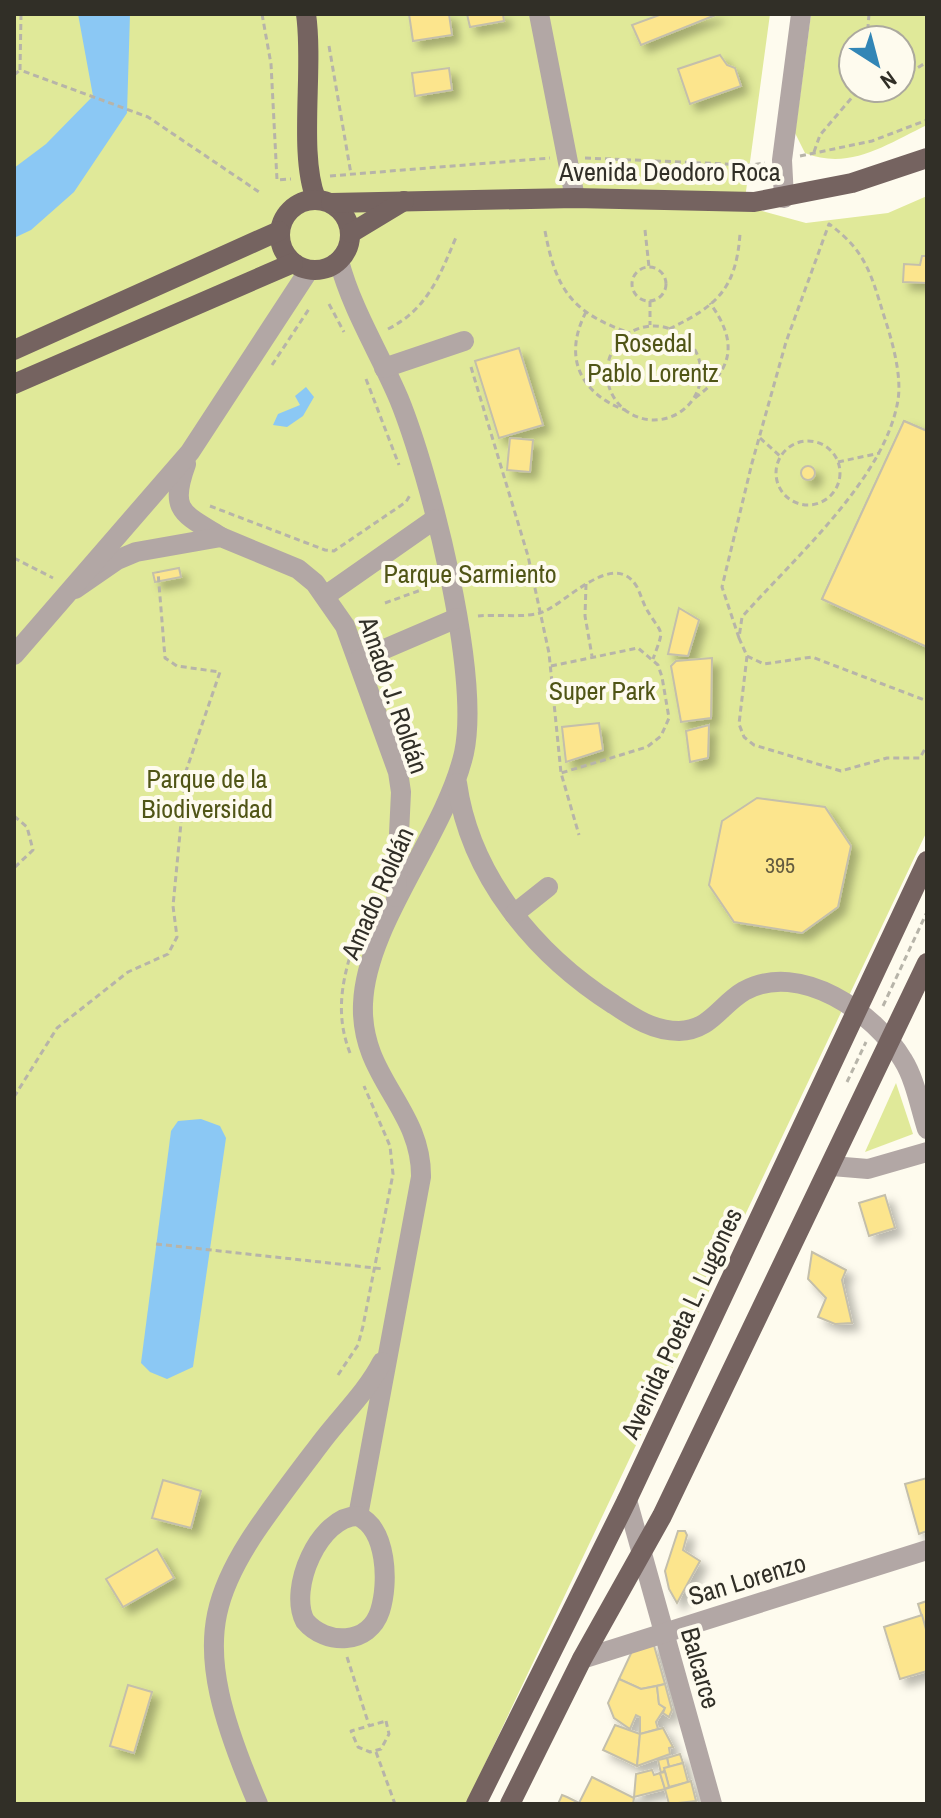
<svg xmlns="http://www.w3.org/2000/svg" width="941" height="1818" viewBox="0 0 941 1818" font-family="'Archivo Narrow',sans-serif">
  <defs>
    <filter id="shadow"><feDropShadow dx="7" dy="7" stdDeviation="4" flood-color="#0004"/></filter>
  </defs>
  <rect width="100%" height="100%" fill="#fefbee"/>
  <g fill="#e0e999" fill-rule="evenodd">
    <polygon points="14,14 770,14 744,206 806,223 888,213 927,196 927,831 466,1804 14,1804"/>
    <path d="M811 14H927V125C887 144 850 171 805 153L795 133ZM853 40H901V88H853Z"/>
    <polygon points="896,1083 913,1134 865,1152"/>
  </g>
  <g fill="#8bc8f4">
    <polygon points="78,14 130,14 127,113 74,192 31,230 14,238 14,168 46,144 93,96"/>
    <polygon points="306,387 314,397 303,416 287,427 273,425 278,414 300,405 295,396"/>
    <polygon points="201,1119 220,1126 226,1138 193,1367 167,1379 150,1372 141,1363 171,1131 178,1121"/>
  </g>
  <g fill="#fce58d" stroke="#c4bfab" stroke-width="2" filter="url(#shadow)">
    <polygon points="409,14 449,14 452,35 413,41"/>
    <polygon points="467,14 503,14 504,21 470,27"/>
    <polygon points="718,14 641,45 632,25 662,14"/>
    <polygon points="720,55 727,65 735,68 741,86 690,104 678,69"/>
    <polygon points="449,68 452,90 415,96 412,73"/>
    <polygon points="922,256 927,256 927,283 903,282 904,264 920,265"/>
    <polygon points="519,348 543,425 499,438 475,361"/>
    <polygon points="904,421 927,431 927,548 905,521 893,527 879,557 880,565 890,576 927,590 927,647 822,599"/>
    <polygon points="904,421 927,431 927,647 822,599"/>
    <polygon points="510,438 533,440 530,472 507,470"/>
    <circle cx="808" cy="473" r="7"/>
    <polygon points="179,568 181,577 155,582 153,573"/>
    <polygon points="679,608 699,620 688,656 668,654"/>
    <polygon points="712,658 711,718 681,722 671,666 676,661"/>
    <polygon points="599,723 603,750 566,762 562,727"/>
    <polygon points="709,725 708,758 690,762 686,731"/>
    <polygon points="757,798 825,807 851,846 838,907 802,933 734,922 709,885 722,821"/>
    <polygon points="885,1195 895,1228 869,1236 859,1203"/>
    <polygon points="812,1252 846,1270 842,1280 852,1323 835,1324 818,1317 826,1298 808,1279"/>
    <polygon points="927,1478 927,1531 919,1534 905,1484"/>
    <polygon points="163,1480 201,1491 191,1528 152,1518"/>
    <polygon points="678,1531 685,1531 687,1535 683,1550 700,1561 677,1603 669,1589 665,1571"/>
    <polygon points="157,1549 174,1578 123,1607 106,1579"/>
    <polygon points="927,1601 927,1633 918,1604"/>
    <polygon points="922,1615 927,1633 927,1671 900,1679 884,1627"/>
    <polygon points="653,1642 665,1684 641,1689 619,1679 634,1647"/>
    <polygon points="619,1679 641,1689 657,1686 659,1704 665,1708 656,1722 658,1729 640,1734 640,1717 636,1715 630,1729 614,1718 608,1703"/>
    <polygon points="665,1684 672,1710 669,1717 663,1713 665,1708 659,1704 657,1686"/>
    <polygon points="128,1685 152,1692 134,1753 110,1746"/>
    <polygon points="615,1725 640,1734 637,1766 603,1750"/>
    <polygon points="663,1728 673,1747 669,1748 670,1754 637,1766 640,1734"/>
    <polygon points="680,1754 683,1763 669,1767 667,1758"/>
    <polygon points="667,1758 669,1767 661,1773 658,1760"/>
    <polygon points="683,1763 688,1782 669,1787 664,1768"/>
    <polygon points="652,1770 654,1775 660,1773 665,1789 634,1797 636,1774"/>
    <polygon points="665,1772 669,1787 665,1789 660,1773"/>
    <polygon points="592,1777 634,1798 633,1804 579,1803"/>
    <polygon points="691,1781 696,1801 669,1804 665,1789"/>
    <polygon points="562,1795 567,1797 581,1804 558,1804"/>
  </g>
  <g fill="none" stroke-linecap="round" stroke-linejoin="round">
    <g stroke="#b7b4a9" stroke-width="3" stroke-dasharray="6 4" stroke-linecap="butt">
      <polyline points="21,14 20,70 148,117 262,194"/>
      <polyline points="262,14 271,64 277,180 291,179"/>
      <polyline points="867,40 869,14"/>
      <polyline points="329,46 351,174"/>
      <polyline points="14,75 20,70"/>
      <polyline points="901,78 927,62"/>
      <polyline points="814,152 820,135 860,88"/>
      <polyline points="800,156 872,141 927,120"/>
      <polyline points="585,158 751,165 765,163"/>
      <polyline points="330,176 550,158"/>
      <polyline points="645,230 649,267"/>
      <path d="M545 231C556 290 572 313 630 333"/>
      <circle cx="649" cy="284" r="17"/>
      <polyline points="650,301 650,325"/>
      <polyline points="329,304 344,332"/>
      <path d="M586 312C563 356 579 393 625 410"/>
      <circle cx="654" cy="373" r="47"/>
      <path d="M388 329C428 309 440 275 457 235"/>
      <path d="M669 329C717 306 736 289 740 234"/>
      <polyline points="272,365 309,309"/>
      <polyline points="471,367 528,556 549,653 561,773 579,835"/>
      <polyline points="366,379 399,465"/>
      <path d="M695 398C734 369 738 342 710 303"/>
      <polyline points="760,438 781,457"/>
      <circle cx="808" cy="473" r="32"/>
      <polyline points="838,462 880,453"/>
      <polyline points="210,506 325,550 334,551 406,502 410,495"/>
      <polyline points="14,558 53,578"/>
      <polyline points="586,584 585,616 592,656"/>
      <polyline points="385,603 432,586"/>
      <path d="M478 616C497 614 523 618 540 613 564 606 614 547 637 587 641 595 643 603 647 610 663 637 665 626 653 659"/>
      <path d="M739 638 722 587 752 463 786 342 829 224C866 251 871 274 884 316 892 340 902 375 898 400 885 479 794 558 742 617L739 638 747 656 739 724 744 737 754 745 841 771 887 758H920L927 745"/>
      <polyline points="747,656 764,664 812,657 927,701"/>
      <polyline points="551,666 638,648 658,665 662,677 669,718 661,736 647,747 561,773"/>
      <polyline points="14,816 27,827 33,850 14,868"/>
      <polyline points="883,1006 927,912"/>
      <path d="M350 1053C330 1002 349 958 366 909L369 910"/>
      <polyline points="847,1082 866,1042"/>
      <polyline points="14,1097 57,1028 128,972 168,954 177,937 173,906 186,771 220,672 177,666 165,658 158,572"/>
      <polyline points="156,1244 384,1269"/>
      <polyline points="338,1375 358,1345 363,1326 393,1174 390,1146 364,1086"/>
      <polyline points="347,1657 369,1725"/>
      <polygon points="386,1721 389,1734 381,1749 370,1752 358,1747 351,1731"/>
      <polyline points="376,1752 395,1804"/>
    </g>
    <g stroke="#b2a7a5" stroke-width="20">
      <polyline points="539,14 575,198"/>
      <polyline points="784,198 782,160 801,14"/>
      <path d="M339 261C352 310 379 352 399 399 430 475 481 674 464 753 445 835 366 923 363 1004 360 1078 422 1108 421 1177L358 1516"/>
      <polyline points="384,368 464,341"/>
      <path d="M186 464C169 511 182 513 221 537"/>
      <polyline points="75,589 117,560 136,552 221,537 298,569 315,583 345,626 398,772 401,792 396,897"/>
      <polyline points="325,596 435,519"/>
      <polyline points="14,655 190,452 309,270"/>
      <polyline points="359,660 457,618"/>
      <path d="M457 783C470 876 535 954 613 1004 634 1018 653 1031 679 1031 711 1030 720 1005 744 991 800 960 875 1013 903 1060 915 1079 920 1107 927 1129"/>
      <polyline points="514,914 548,887"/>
      <polyline points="832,1166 868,1169 927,1152"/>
      <polyline points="627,1500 712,1804"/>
      <path d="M358 1516C387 1529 389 1583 380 1611 369 1645 326 1646 305 1621 288 1589 319 1516 358 1516Z"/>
      <polyline points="582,1659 927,1550"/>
      <path d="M258 1804C179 1620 209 1590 323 1440 343 1414 367 1391 382 1362"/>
    </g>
    <g stroke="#756360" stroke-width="20">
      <path d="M306 14C314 69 298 153 316 199"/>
      <circle cx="315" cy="235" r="35"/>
      <polyline points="331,203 575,198 754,202 852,183 927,158"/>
      <polyline points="351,233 404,201"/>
      <polyline points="14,350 279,231"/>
      <polyline points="14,384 293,263"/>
      <polyline points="476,1804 627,1500 927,861"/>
      <polyline points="510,1804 582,1659 662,1516 927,963"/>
    </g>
  </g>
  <g text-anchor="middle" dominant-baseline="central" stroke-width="8" stroke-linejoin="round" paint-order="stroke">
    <g font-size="22" fill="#645c40">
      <text x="780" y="865">395</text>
    </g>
    <g font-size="26" fill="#312f27" stroke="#fefbee">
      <text x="670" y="171">Avenida Deodoro Roca</text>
      <text transform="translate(394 695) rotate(71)">Amado J. Roldán</text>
      <text transform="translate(377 893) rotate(-66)">Amado Roldán</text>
      <text transform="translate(681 1323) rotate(-65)">Avenida Poeta L. Lugones</text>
      <text transform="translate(747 1579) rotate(-17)">San Lorenzo</text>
      <text transform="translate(701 1668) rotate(74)">Balcarce</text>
    </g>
    <g font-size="26" fill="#505516" stroke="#fefbee">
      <text x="653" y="342">Rosedal<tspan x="653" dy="30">Pablo Lorentz</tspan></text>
      <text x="470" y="573">Parque Sarmiento</text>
      <text x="602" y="690">Super Park</text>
      <text x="207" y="778">Parque de la<tspan x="207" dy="30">Biodiversidad</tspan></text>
    </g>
  </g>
  <rect width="941" height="1818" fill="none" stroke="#312f27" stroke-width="32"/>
  <g transform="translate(877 64) rotate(144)"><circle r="38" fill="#fefbee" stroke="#aca99e" stroke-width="2"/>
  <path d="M0-6L14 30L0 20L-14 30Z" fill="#3286b6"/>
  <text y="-12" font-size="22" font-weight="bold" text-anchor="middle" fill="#312f27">N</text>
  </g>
</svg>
